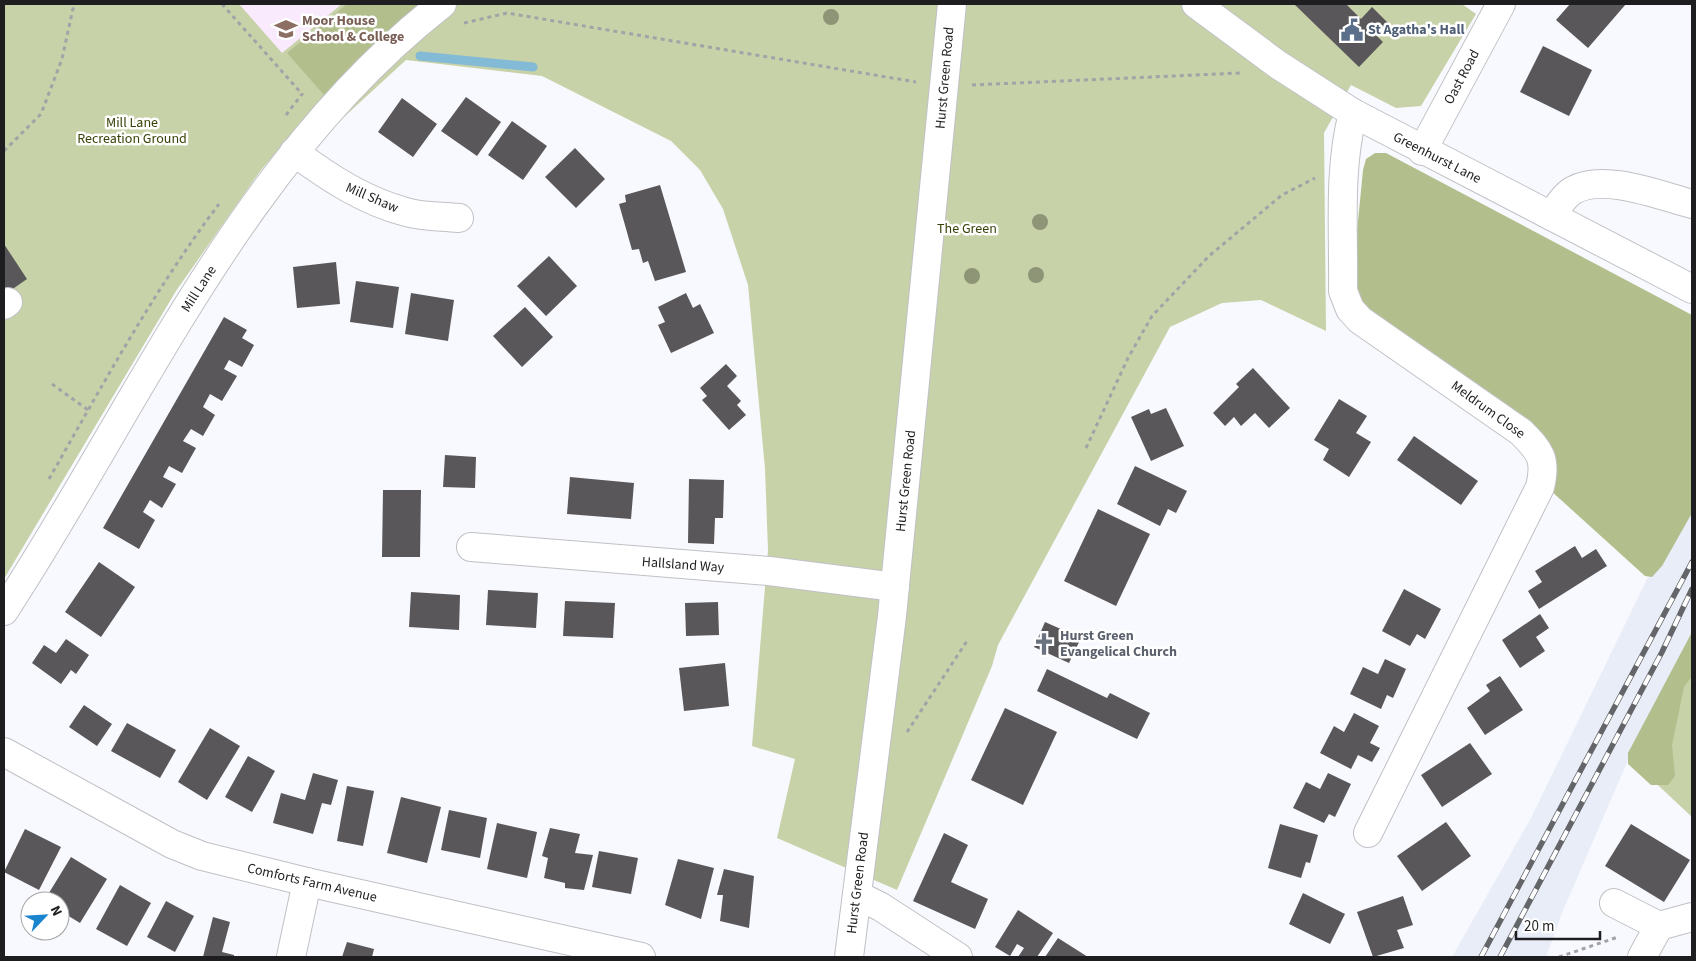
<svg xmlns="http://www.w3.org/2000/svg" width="1696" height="961" viewBox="0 0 1696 961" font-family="'Source Sans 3',sans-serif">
  <rect width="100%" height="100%" fill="#f8f9fe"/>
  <polygon fill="#e8edf8" points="1692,498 1692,639 1629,758 1562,913 1546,957 1452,957 1531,818 1648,577"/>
  <polygon fill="#f9eafd" points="239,4 342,4 282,54"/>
  <g fill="#c7d2a9">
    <polygon points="4,4 239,4 282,53 342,4 1462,4 1476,14 1421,106 1396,108 1351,85 1324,133 1326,331 1261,300 1222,303 1170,327 998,645 992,666 897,890 777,838 795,759 752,746 768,550 765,469 748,285 723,209 700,170 671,141 542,76 406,60 344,117 322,99 261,170 176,291 4,579"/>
    <polygon points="1692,667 1692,817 1629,758"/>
  </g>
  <g fill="#b2bf8d">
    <polygon points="347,4 419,4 324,95 287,53"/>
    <polygon points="1375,153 1386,153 1692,315 1692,513 1662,566 1652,577 1645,576 1550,490 1553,473 1367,313 1358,295 1353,272 1363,170 1366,159"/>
    <polygon points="1692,632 1692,676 1684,687 1672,745 1675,776 1668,785 1651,785 1628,764 1628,753"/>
  </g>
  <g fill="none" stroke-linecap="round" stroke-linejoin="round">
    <polyline stroke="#83bad5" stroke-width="9" points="420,56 533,67"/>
  </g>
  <g fill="#59575a">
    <polygon points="1294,4 1346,4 1361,19 1372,7 1389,24 1377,36 1383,42 1359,67"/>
    <polygon points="1570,4 1626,4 1588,48 1556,20"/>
    <polygon points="1543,46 1592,70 1569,116 1520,92"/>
    <polygon points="466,97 501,122 477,156 441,131"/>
    <polygon points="402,98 437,124 413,157 378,132"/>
    <polygon points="512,121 547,146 523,180 488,155"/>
    <polygon points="575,148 605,179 576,208 545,177"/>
    <polygon points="660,185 686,272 655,281 648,261 643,263 639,249 632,250 619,204 626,202 625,195"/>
    <polygon points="4,244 27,279 4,295"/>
    <polygon points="549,256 577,286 546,316 517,286"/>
    <polygon points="336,262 340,304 297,308 293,267"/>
    <polygon points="356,281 399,287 393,328 350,322"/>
    <polygon points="411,293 454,300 448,341 405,334"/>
    <polygon points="686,293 693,308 700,304 714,333 671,353 658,325 665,322 658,307"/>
    <polygon points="525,307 553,337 522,367 493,336"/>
    <polygon points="224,317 247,330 242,338 254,345 242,367 229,360 224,369 237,376 222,401 210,394 203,407 215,415 203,436 191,429 183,441 196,448 182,473 169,466 163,477 176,484 162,508 150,500 143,512 155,520 139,549 103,528"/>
    <polygon points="726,364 737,376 727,386 741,401 737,405 746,415 729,430 702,400 707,396 700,388"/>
    <polygon points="1253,368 1290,408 1269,428 1255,413 1241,426 1234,417 1225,426 1213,413 1239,387 1236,384"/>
    <polygon points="1339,399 1367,416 1356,433 1371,442 1349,477 1323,460 1329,449 1314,440"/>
    <polygon points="1166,408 1184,446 1151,461 1131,417 1149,409 1151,414"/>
    <polygon points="1414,436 1478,481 1461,505 1397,460"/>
    <polygon points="445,455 476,457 475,488 443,487"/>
    <polygon points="1135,466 1187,491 1176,513 1168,509 1160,526 1117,504"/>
    <polygon points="570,477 634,483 631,519 567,514"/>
    <polygon points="689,479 724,480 723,518 715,518 714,544 688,543"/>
    <polygon points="383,490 421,490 420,557 382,557"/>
    <polygon points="1098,509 1150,534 1116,606 1064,581"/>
    <polygon points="1575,546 1582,558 1596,549 1607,566 1539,609 1528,591 1542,582 1535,571"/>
    <polygon points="99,562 135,587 101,637 65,612"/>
    <polygon points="1404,589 1441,609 1425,639 1417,634 1410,646 1382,631"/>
    <polygon points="488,590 538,593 536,628 486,625"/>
    <polygon points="411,592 460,595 459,630 409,627"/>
    <polygon points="565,601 615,603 613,638 563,636"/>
    <polygon points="718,602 719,635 686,636 685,603"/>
    <polygon points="1540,614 1549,628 1536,637 1545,651 1520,668 1502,640"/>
    <polygon points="1045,622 1081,638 1069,663 1034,647"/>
    <polygon points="66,639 89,655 76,674 71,670 61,684 32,663 44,645 56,653"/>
    <polygon points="1385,659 1406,669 1393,698 1387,695 1381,709 1350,694 1363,667 1378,674"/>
    <polygon points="725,663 729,706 684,711 679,668"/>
    <polygon points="1047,669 1107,698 1110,693 1150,713 1137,739 1037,691"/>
    <polygon points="1500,676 1523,710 1485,735 1467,708 1490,691 1486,685"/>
    <polygon points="84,705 112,724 97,746 69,727"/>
    <polygon points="1005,708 1057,732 1023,805 971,780"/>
    <polygon points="1354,713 1379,726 1370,743 1380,748 1372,762 1358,755 1351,769 1320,753 1334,726 1344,732"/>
    <polygon points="127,723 176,750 160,778 111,751"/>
    <polygon points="210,728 240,746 207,800 178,782"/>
    <polygon points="1470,743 1492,774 1442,807 1421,775"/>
    <polygon points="248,756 275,771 252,812 225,797"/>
    <polygon points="313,773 338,780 331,805 322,803 313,834 273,823 281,793 305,800"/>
    <polygon points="1328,773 1351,784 1335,817 1329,814 1324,823 1293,808 1306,782 1320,789"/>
    <polygon points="347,786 374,791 363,846 337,841"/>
    <polygon points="401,797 441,807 427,863 387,853"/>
    <polygon points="449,810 487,818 480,858 441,850"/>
    <polygon points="1446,822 1471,856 1422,891 1397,856"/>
    <polygon points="497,823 537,832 527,878 487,869"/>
    <polygon points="1280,824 1318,835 1310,863 1306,862 1301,878 1268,868"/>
    <polygon points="1631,824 1690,860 1664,902 1605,866"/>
    <polygon points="550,828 580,834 575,853 593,855 584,890 565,888 565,883 544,878 548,858 542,856"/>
    <polygon points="25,829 61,847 39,890 4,872"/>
    <polygon points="944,833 968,845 951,882 988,899 975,929 913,901"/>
    <polygon points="599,851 638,858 631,894 592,887"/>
    <polygon points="71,857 107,879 80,923 62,912 60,915 60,901 44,901"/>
    <polygon points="678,859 714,868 701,919 665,905"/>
    <polygon points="724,869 754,876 749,928 720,921 723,895 717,895"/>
    <polygon points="120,885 151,903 127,946 96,929"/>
    <polygon points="1303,893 1345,914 1330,944 1289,924"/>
    <polygon points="1403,896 1413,925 1397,930 1404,948 1373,957 1357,912"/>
    <polygon points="166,901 194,916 175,952 147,937"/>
    <polygon points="1018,910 1053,933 1037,957 1018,957 1024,948 1017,944 1010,956 995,947"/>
    <polygon points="213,917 230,922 222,952 234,955 234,957 203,957"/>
    <polygon points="1058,938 1088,957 1045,957"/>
    <polygon points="347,942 374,949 372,957 342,957"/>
  </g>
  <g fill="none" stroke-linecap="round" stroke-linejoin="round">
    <defs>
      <g id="minor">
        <polyline points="1196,4 1277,64 1353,113 1692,289"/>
        <path d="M1353 113C1338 170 1344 232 1343 291L1350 309 1360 320 1521 432C1540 451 1547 459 1540 487L1368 833"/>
        <polyline points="1422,151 1501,4"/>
        <path d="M294 152C328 177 364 201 406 212 422 217 442 216 459 218"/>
        <path d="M1551 216C1558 207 1564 195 1574 190 1604 173 1661 196 1692 204"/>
        <polyline points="4,305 8,302"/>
        <polyline points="471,547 769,571 895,587"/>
        <path d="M4 611C140 403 241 161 442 4"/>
        <polyline points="4,752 172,844 202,856 307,882 641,957"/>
        <polyline points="857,895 881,907 958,957"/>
        <polyline points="1614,903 1659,926"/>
        <polyline points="291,957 307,882"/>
        <polyline points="849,957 892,616 952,4"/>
        <polyline points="1642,957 1659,926 1692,917"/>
      </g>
    </defs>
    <use href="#minor" stroke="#c0c1c5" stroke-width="30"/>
    <g stroke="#a3a3a7" stroke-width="3" stroke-dasharray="4 4" stroke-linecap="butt">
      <polyline points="222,4 303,95"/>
      <polyline points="464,23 507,13 916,82"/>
      <polyline points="972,85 1240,73"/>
      <polyline points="286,115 302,94"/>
      <polyline points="4,151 41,114 62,59 74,4"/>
      <polyline points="52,384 88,410"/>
      <polyline points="1086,448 1128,358 1152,316 1209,256 1282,195 1315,178"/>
      <path d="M49 479C102 386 154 290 219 204"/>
      <polyline points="907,732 967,641"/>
      <polyline points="1559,957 1618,937"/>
    </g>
    <use href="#minor" stroke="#fff" stroke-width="28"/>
    <defs>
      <g id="rail">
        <polyline points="1481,957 1692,562"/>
        <polyline points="1500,957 1662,652 1692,589"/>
      </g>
    </defs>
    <use href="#rail" stroke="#646568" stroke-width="5.5"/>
    <use href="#rail" stroke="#fff" stroke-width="4" stroke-dasharray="11" stroke-linecap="butt"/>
  </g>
  <g fill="#8e9476">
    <circle cx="831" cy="17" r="8"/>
    <circle cx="1040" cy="222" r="8"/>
    <circle cx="1036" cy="275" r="8"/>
    <circle cx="972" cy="276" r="8"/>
  </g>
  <defs>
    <symbol id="school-bare" viewBox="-9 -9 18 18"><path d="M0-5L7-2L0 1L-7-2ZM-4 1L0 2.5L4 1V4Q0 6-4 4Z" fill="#8d6e63" stroke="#fff" stroke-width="2.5" paint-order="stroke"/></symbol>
    <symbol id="civic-bare" viewBox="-9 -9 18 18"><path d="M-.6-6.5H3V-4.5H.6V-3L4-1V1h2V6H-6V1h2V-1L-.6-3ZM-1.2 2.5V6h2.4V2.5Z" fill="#5c6f8a" stroke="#fff" stroke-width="2.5" paint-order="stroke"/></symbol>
    <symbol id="church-bare" viewBox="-9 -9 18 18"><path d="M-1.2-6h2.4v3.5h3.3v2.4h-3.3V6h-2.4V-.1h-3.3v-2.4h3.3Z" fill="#6b7280" stroke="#fff" stroke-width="2.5" paint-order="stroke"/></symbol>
  </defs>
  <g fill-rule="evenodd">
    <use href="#school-bare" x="270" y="13" width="32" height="32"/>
    <use href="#civic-bare" x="1336" y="14" width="32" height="32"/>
    <use href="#church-bare" x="1028" y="628" width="32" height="32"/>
  </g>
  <g text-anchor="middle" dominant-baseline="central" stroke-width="5" stroke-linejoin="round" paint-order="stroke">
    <g font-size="14" font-weight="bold" fill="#785e54" stroke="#fff" text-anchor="start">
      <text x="302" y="21">Moor House<tspan x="302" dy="16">School &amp; College</tspan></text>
    </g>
    <g font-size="14" font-weight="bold" fill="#4e5e75" stroke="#fff" text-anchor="start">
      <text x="1368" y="30">St Agatha's Hall</text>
    </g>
    <g font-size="14" fill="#1e1e20" stroke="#fff">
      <text transform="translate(1462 77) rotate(-62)">Oast Road</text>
      <text transform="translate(945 78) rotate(-85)">Hurst Green Road</text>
      <text transform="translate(1437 158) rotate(27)">Greenhurst Lane</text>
      <text transform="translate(372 198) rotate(23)">Mill Shaw</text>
      <text transform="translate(199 289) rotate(-57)">Mill Lane</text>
      <text transform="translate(1488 410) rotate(36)">Meldrum Close</text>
      <text transform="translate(906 481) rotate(-84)">Hurst Green Road</text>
      <text transform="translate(683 565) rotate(4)">Hallsland Way</text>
      <text transform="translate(312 883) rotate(13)">Comforts Farm Avenue</text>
      <text transform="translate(858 883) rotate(-83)">Hurst Green Road</text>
    </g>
    <g font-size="14" fill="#374206" stroke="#fff">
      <text x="132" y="123">Mill Lane<tspan x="132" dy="16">Recreation Ground</tspan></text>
      <text x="967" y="229">The Green</text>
    </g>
    <g font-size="14" font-weight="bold" fill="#5b616d" stroke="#fff" text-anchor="start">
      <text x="1060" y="636">Hurst Green<tspan x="1060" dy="16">Evangelical Church</tspan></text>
    </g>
  </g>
  <rect width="1696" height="961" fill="none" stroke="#1e1e20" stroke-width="10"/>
  <g transform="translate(45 916) rotate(65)"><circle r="24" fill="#ffffff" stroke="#a5a5a6"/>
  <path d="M0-4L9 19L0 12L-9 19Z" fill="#1a84ce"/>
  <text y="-8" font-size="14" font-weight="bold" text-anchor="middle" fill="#1e1e20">N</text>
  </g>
  <path d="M1516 931v8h84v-8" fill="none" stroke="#1e1e20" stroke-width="2.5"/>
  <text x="1524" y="931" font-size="15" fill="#1e1e20" stroke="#ffffff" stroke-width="4" paint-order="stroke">20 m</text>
</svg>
